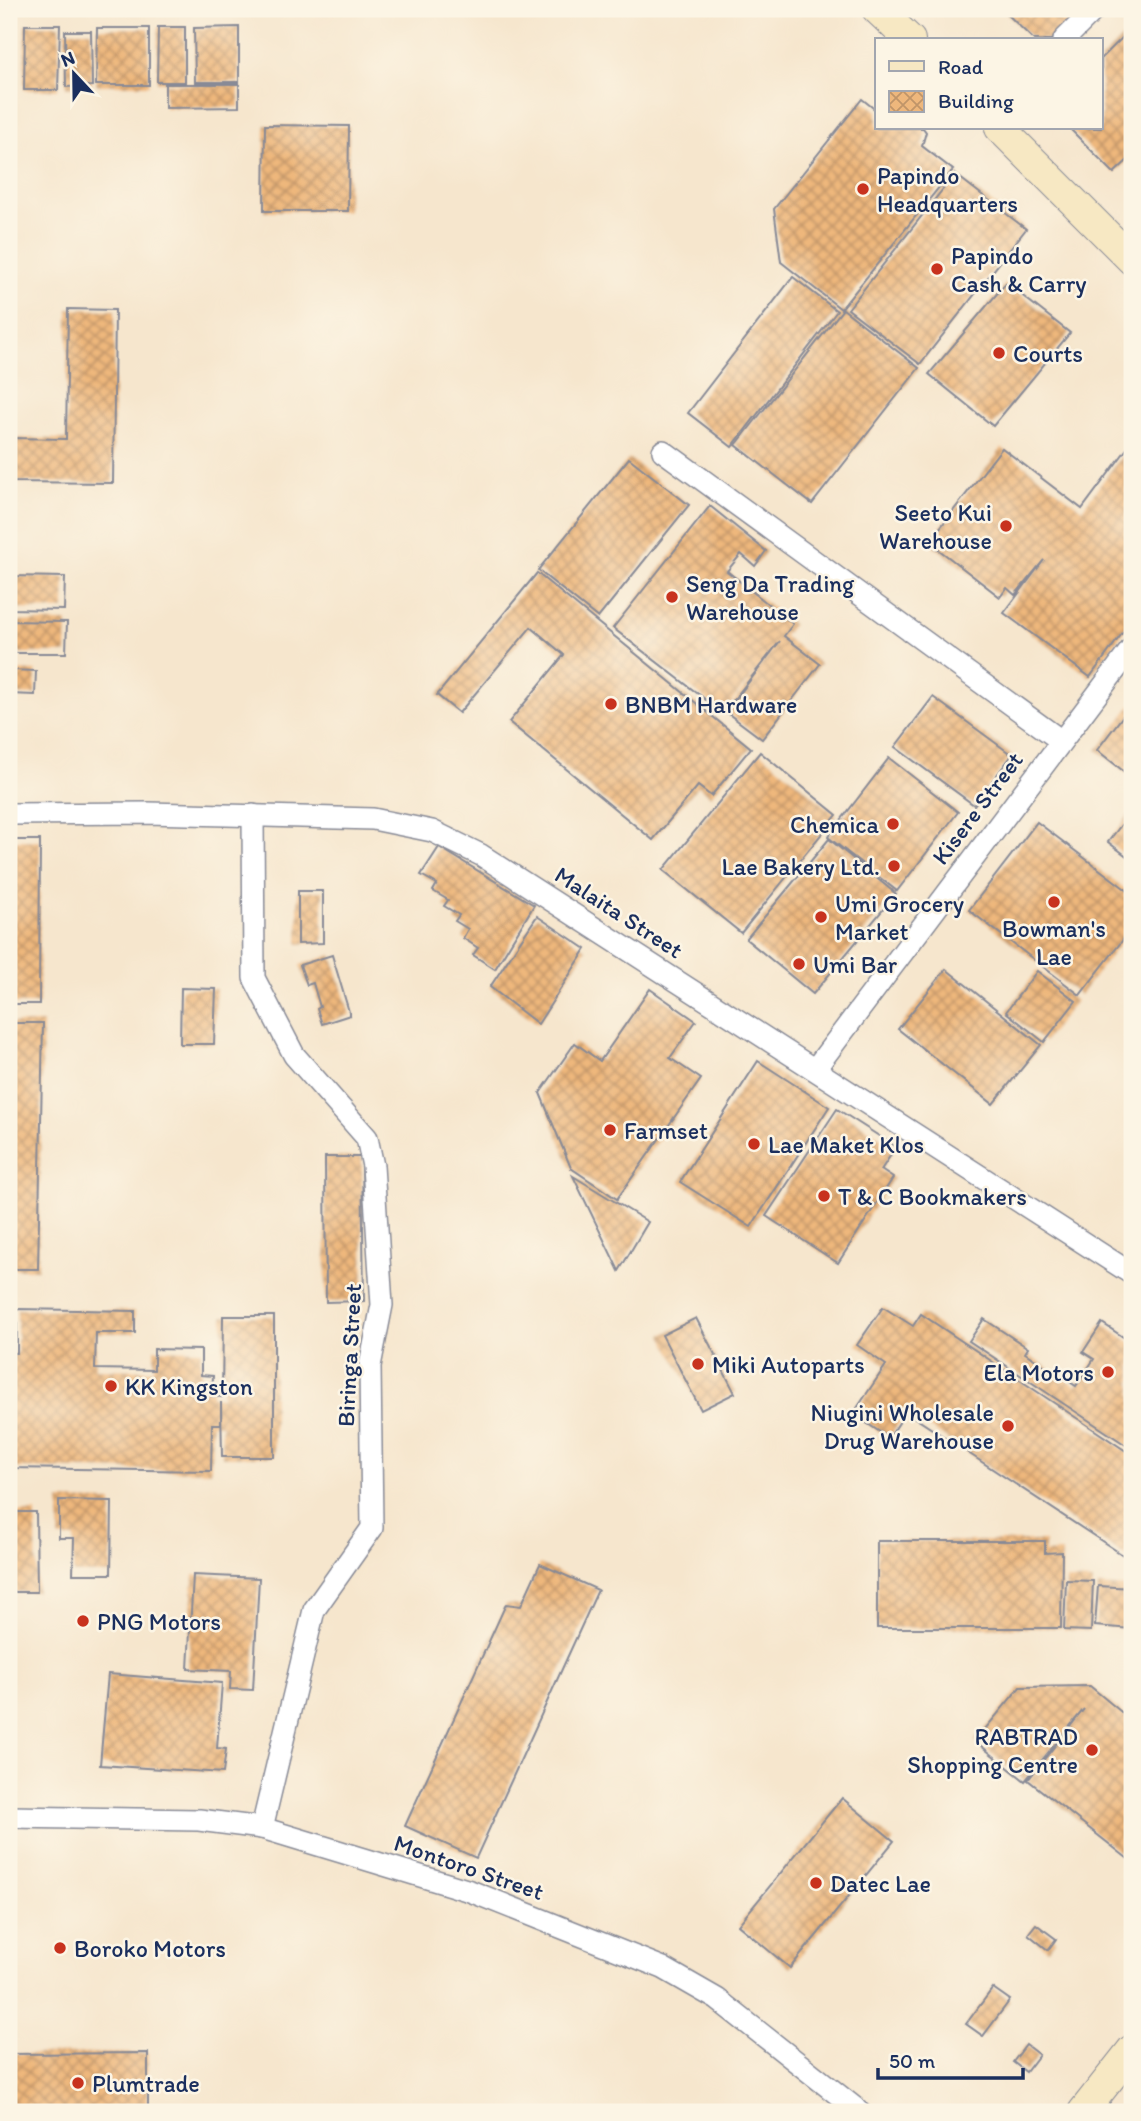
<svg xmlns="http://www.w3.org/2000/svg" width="1141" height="2121" viewBox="0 0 1141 2121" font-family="Itim,sans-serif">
  <defs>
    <pattern id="building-cross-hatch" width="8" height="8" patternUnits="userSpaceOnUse" patternTransform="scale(1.75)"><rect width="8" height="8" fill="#eeb77c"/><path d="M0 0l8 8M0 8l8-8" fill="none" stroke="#c09569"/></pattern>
  </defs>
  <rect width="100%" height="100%" fill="#fcf5e5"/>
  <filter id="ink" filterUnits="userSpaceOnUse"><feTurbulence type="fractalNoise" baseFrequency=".0143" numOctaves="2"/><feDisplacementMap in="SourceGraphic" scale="14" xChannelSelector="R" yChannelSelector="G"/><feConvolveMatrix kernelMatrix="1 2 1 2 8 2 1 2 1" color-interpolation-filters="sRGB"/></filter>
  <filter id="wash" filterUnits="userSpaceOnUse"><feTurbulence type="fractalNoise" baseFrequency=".00686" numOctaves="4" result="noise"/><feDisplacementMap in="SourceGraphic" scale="28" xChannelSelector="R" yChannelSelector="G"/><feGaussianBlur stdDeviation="1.57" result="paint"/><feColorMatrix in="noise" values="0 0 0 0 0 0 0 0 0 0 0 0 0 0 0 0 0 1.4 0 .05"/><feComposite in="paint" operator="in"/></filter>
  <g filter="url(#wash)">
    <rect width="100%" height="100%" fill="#f6e6cd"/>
    <g id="blocks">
      <g fill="url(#building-cross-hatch)">
        <polygon points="1002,9 1089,9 1058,40 1034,40"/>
        <polygon points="25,25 60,25 58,90 24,90"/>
        <polygon points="158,27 185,27 185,82 157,82"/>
        <polygon points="239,27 239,82 195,82 194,28"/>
        <polygon points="97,28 149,28 149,85 96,85"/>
        <polygon points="1132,28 1132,162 1129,159 1114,173 1069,128 1101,128 1101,59"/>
        <polygon points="65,31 91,31 92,86 66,87"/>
        <polygon points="165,84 239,84 239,107 165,108"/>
        <polygon points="862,99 877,111 877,128 923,128 926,132 922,146 953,170 841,309 781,262 774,209"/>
        <polygon points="265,125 349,126 348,211 264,211"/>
        <polygon points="955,174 1026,229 920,364 848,309"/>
        <polygon points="793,277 837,311 732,447 688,413"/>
        <polygon points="1006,283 1070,333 993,426 929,374"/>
        <polygon points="68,309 115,310 113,483 9,482 9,438 66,439"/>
        <polygon points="843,309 919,368 812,504 736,445"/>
        <polygon points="1132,442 1132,620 1090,677 1004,613 1044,560 1015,595 1007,588 1000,597 929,542 1002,448 1082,509"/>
        <polygon points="629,458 689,505 598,618 538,570"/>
        <polygon points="710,506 766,551 755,566 741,554 727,571 793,624 784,636 820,664 762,739 726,712 780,641 723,713 613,628"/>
        <polygon points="537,573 751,748 711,796 698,786 653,840 509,722 564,655 531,627 459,713 437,695"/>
        <polygon points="9,576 65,577 64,610 9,609"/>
        <polygon points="9,621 67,622 66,653 9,653"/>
        <polygon points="9,670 36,671 35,695 9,694"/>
        <polygon points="933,697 1012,755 974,805 895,747"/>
        <polygon points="1132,704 1132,778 1097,750"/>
        <polygon points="760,752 837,815 741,933 663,870"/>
        <polygon points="889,758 958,812 897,891 828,837"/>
        <polygon points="1132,811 1132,860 1108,842"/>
        <polygon points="1037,822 1132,894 1132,928 1080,995 969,910"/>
        <polygon points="829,839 896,894 813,994 746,939"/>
        <polygon points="9,840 40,840 39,1004 9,1004"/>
        <polygon points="439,847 534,905 495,969 473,955 478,948 463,938 468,929 455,921 459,915 444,906 448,900 433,891 437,884 421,875"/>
        <polygon points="298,891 323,891 323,943 298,944"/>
        <polygon points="537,916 586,949 538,1024 490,987"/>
        <polygon points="332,955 350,1015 322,1024 317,1009 320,1007 313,983 307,985 300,965"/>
        <polygon points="946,969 1041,1045 993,1104 898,1029"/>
        <polygon points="1037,971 1076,1001 1044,1042 1006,1012"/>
        <polygon points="181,988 216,989 214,1044 180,1044"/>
        <polygon points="650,989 696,1021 670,1058 701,1079 617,1199 571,1168 540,1093 575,1043 600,1061"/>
        <polygon points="9,1023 43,1023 38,1269 9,1269"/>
        <polygon points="758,1061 829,1107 751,1227 680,1182"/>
        <polygon points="837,1109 896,1147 881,1170 893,1178 838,1263 766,1216"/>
        <polygon points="325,1157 362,1157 364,1301 326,1302"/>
        <polygon points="573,1176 648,1222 619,1271"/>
        <polygon points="883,1307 913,1326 921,1314 1132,1455 1132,1561 906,1412 889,1438 853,1414 886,1365 857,1345"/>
        <polygon points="17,1309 135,1311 135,1333 96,1333 95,1369 154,1370 154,1349 201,1350 201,1375 213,1376 212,1396 222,1397 223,1316 274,1316 274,1457 222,1457 221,1402 221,1424 212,1424 211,1471 9,1468 9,1353 17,1353"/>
        <polygon points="696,1318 735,1393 701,1410 662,1335"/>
        <polygon points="984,1319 1028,1348 1025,1353 1076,1386 1094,1359 1083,1352 1102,1323 1132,1343 1132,1449 969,1341"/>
        <polygon points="59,1500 112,1501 111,1574 73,1574 74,1538 59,1538"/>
        <polygon points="9,1512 36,1512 37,1592 9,1592"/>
        <polygon points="877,1541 1045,1541 1045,1553 1062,1552 1061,1628 877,1628"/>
        <polygon points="540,1564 598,1590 476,1858 405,1826 506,1604 521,1606"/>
        <polygon points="193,1575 259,1578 253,1690 230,1689 231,1671 188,1669"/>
        <polygon points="1066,1580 1093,1581 1091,1631 1064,1630"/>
        <polygon points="1098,1586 1132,1588 1132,1629 1095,1626"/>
        <polygon points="108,1674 222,1683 217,1748 226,1749 223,1773 100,1765"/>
        <polygon points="1090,1686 1132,1721 1132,1862 1028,1780 1084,1709 1025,1781 975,1741 1020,1687"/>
        <polygon points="842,1798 894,1841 790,1968 738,1925"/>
        <polygon points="1036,1924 1056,1939 1048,1950 1028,1934"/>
        <polygon points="993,1988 1010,2000 983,2036 966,2024"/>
        <polygon points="1026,2045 1039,2055 1026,2072 1013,2062"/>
        <polygon points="148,2053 148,2112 9,2112 9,2054"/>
      </g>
    </g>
  </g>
  <g filter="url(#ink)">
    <use href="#blocks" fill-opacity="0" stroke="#888a96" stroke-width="2"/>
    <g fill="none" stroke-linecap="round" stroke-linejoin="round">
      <defs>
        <g id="street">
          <polyline points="1064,40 1095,9"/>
          <polyline points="663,451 1060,740"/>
          <polyline points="9,814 148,813 373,819 432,831 481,855 1132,1274"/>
          <polyline points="253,815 254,978 294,1055 367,1138 373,1166 382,1305 370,1366 372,1528 314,1610 262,1828"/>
          <polyline points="815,1069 1132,648"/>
          <polyline points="9,1817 199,1820 262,1828 470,1891 663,1968 717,1999 860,2112"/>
        </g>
        <g id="secondary">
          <polyline points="877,9 910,40"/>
          <polyline points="1000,128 1132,260"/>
          <polyline points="1083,2112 1132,2050"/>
        </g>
      </defs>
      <use href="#street" stroke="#888a96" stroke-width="24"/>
      <use href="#secondary" stroke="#888a96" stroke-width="32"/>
      <use href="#street" stroke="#fff" stroke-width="21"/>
      <use href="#secondary" stroke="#f7e8c3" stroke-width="30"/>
    </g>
  </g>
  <g fill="#c8321e" stroke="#fcf5e5" stroke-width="2.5">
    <circle cx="863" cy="189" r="7"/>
    <circle cx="937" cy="269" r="7"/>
    <circle cx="999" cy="353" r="7"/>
    <circle cx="1006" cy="526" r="7"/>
    <circle cx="672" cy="597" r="7"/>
    <circle cx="611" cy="704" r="7"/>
    <circle cx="893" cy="824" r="7"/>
    <circle cx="894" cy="866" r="7"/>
    <circle cx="1054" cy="902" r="7"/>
    <circle cx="821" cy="917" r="7"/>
    <circle cx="799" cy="964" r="7"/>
    <circle cx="610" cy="1130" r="7"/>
    <circle cx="754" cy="1144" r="7"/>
    <circle cx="824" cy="1196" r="7"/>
    <circle cx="698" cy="1364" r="7"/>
    <circle cx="1108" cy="1372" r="7"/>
    <circle cx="111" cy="1386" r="7"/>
    <circle cx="1008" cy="1426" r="7"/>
    <circle cx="83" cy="1621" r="7"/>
    <circle cx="1092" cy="1750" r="7"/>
    <circle cx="816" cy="1883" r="7"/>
    <circle cx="60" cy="1948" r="7"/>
    <circle cx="78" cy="2083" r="7"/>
  </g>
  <g text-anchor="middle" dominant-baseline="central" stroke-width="5" stroke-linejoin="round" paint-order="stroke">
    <g font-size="24" fill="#1b2f5e" stroke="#fcf5e5" text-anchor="start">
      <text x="877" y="175">Papindo<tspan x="877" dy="28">Headquarters</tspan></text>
      <text x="951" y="255">Papindo<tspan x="951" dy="28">Cash &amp; Carry</tspan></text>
      <text x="1013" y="353">Courts</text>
      <text x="992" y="512" text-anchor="end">Seeto Kui<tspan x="992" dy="28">Warehouse</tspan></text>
      <text x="686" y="583">Seng Da Trading<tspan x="686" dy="28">Warehouse</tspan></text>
      <text x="625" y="704">BNBM Hardware</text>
      <text x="879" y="824" text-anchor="end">Chemica</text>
      <text x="880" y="866" text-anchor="end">Lae Bakery Ltd.</text>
      <text x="835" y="903">Umi Grocery<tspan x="835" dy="28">Market</tspan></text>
      <text x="1054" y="928" text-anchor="middle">Bowman's<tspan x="1054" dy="28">Lae</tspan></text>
      <text x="813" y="964">Umi Bar</text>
      <text x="624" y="1130">Farmset</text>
      <text x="768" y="1144">Lae Maket Klos</text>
      <text x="838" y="1196">T &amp; C Bookmakers</text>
      <text x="712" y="1364">Miki Autoparts</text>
      <text x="1094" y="1372" text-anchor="end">Ela Motors</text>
      <text x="125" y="1386">KK Kingston</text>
      <text x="994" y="1412" text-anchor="end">Niugini Wholesale<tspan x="994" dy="28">Drug Warehouse</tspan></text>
      <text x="97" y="1621">PNG Motors</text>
      <text x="1078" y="1736" text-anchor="end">RABTRAD<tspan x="1078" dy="28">Shopping Centre</tspan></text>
      <text x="830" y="1883">Datec Lae</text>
      <text x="74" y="1948">Boroko Motors</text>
      <text x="92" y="2083">Plumtrade</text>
    </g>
    <g font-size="24" fill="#1b2f5e" stroke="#fcf5e5">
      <text transform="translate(977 808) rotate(-53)">Kisere Street</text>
      <text transform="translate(619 912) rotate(33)">Malaita Street</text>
      <text transform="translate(349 1355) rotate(-87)">Biringa Street</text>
      <text transform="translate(469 1867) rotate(19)">Montoro Street</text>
    </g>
  </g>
  <rect width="1141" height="2121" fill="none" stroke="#fcf5e5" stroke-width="35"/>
  <rect x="875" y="38" width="228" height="91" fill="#fcf5e5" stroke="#a2a6af" stroke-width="2"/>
  <rect x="889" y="61" width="35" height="10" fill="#f7e8c3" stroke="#a2a6af" stroke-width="2"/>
  <text x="938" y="74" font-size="21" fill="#1b2f5e">Road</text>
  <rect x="889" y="91" width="35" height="21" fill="url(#building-cross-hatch)" stroke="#a2a6af" stroke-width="2"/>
  <text x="938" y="108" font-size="21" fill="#1b2f5e">Building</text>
  <g transform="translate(74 74) rotate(338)" stroke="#fcf5e5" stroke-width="5" paint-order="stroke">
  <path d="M0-5L12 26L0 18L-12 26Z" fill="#1b2f5e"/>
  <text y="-10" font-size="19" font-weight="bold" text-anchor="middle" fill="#1b2f5e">N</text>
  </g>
  <path d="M878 2068v10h145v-10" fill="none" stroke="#1b2f5e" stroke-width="3.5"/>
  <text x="889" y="2068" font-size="21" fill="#1b2f5e" stroke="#fcf5e5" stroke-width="5" paint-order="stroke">50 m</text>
</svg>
